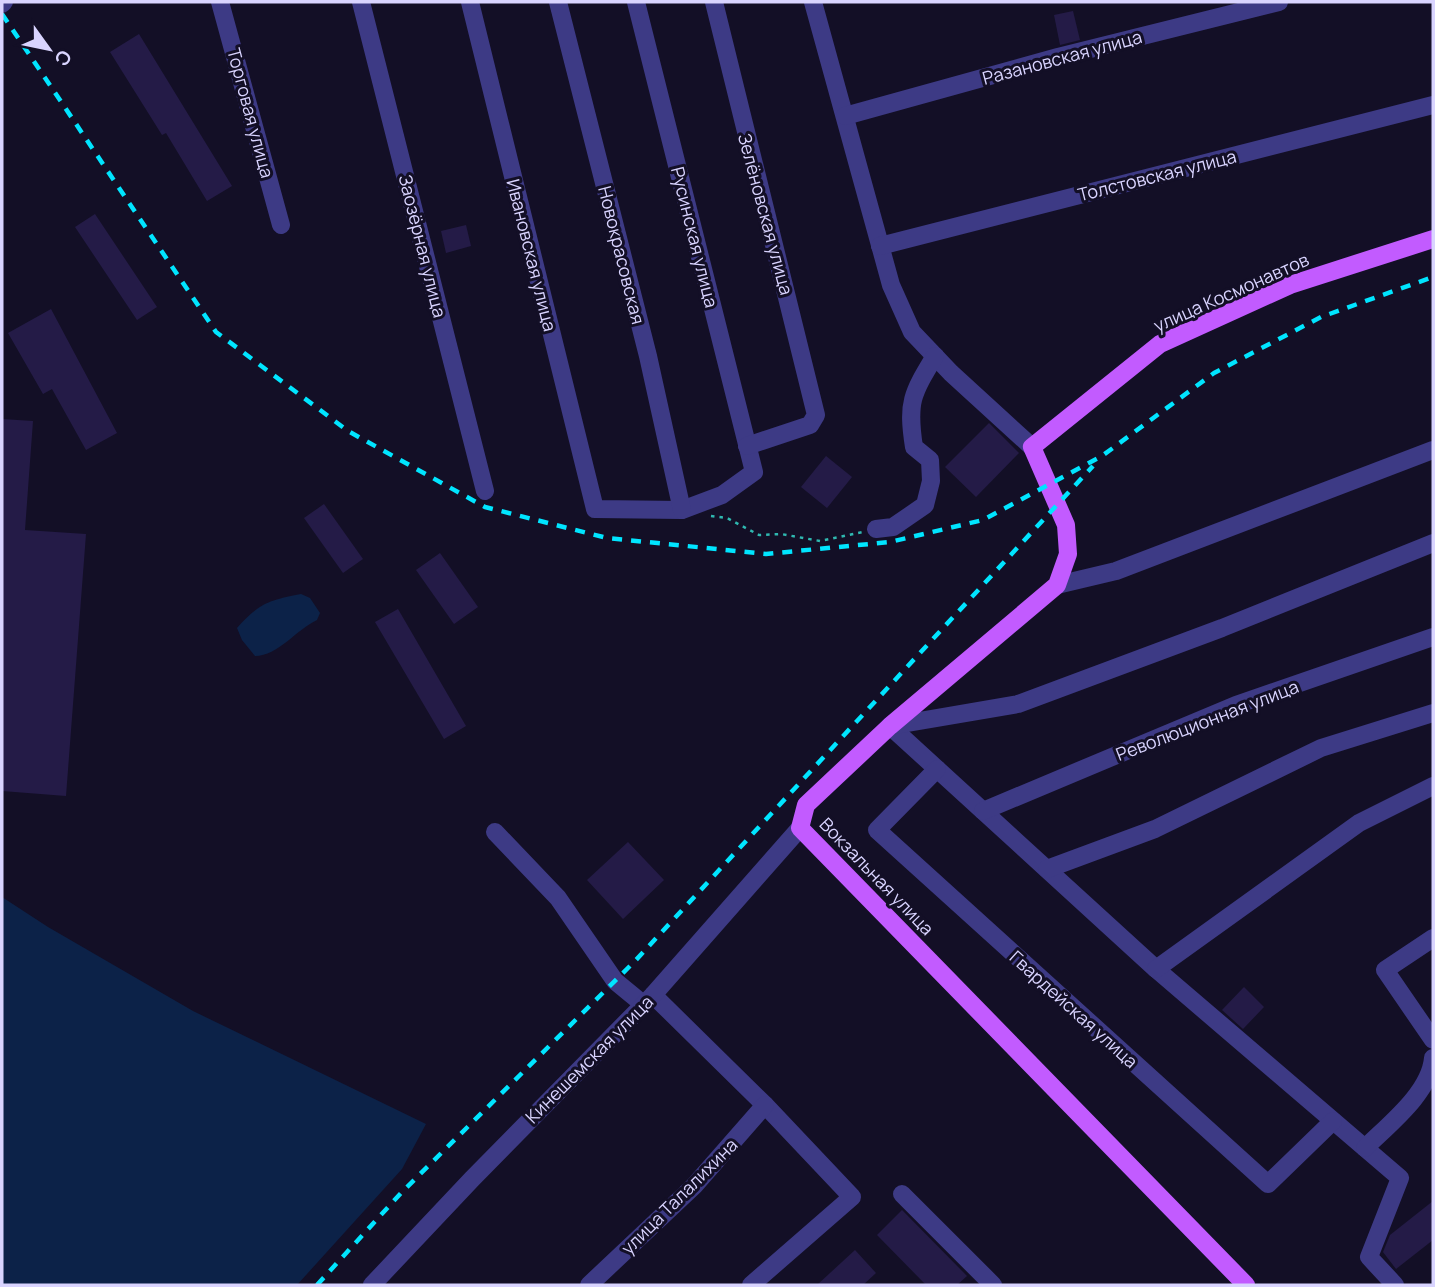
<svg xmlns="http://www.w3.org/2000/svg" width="1435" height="1287" viewBox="0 0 1435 1287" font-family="Manrope,sans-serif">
  <rect width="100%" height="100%" fill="#130f26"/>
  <g fill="#0c2248">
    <path d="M301 594 310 598 320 613 317 620C297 629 278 656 255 656L242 640 237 628C259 603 270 600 301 594Z"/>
    <polygon points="2,897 48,927 193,1011 426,1124 402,1169 297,1285 2,1285"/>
  </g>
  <g fill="#241b47">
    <polygon points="1073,11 1080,40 1060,45 1054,15"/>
    <polygon points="139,34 232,186 207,201 166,133 162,135 110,52"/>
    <polygon points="95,214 157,307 137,320 75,227"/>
    <polygon points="466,225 471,246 446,253 441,231"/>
    <polygon points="51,309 117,433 86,450 52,389 43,394 8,333"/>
    <polygon points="2,419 33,421 25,530 86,534 66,796 2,791"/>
    <polygon points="989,423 1019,453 976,497 945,467"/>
    <polygon points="826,456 852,477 827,508 801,487"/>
    <polygon points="324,504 363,559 343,573 304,518"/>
    <polygon points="440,553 478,607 454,624 416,570"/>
    <polygon points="398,609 466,726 444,739 375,622"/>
    <polygon points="628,842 664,880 623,919 587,880"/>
    <polygon points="1244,987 1264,1007 1243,1029 1222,1010"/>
    <polygon points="1433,1201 1433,1240 1396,1269 1383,1252 1390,1235"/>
    <polygon points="902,1210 967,1276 957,1285 926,1285 877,1235"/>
    <polygon points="855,1250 876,1273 863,1285 817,1285"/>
  </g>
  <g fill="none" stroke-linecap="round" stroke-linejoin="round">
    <polyline stroke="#2fb8b0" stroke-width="2.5" stroke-dasharray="3.5 5" stroke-linecap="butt" points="711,516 727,518 759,535 781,534 820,541 863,532"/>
    <g stroke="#3d3a85" stroke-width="18">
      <polyline points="220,2 281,225"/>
      <polyline points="361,2 485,491"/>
      <polyline points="470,2 595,509 682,510 722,495 754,472 636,2"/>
      <polyline points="558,2 648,356 682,510"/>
      <polyline points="714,2 816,415 810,425 747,446"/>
      <polyline points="813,2 891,285 912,332 951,373 1032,447"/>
      <polyline points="2,4 4,2"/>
      <polyline points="845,116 1058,57 1279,2"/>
      <polyline points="880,246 1433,105"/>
      <path d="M876 529 893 527 925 505 931 481 930 460 914 447C907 402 912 394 935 356"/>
      <polyline points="1057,585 1116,571 1433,450"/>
      <polyline points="890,726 1156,969 1400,1178 1369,1257 1395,1285"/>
      <polyline points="890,726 1018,704 1222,628 1433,543"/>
      <polyline points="937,769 877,830 1268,1184 1333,1121"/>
      <polyline points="983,811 1236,705 1433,637"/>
      <polyline points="495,832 558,898 615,981 643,1004"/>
      <polyline points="1047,869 1155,829 1321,748 1433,713"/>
      <polyline points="1433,938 1385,970 1433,1040"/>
      <polyline points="1156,969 1359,823 1433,786"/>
      <polyline points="653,995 765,1105 852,1197 751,1285"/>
      <path d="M1365 1148C1388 1125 1430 1093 1433 1058"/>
      <polyline points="902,1194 993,1285"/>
      <polyline points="372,1285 472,1179 653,995 800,828"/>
      <polyline points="589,1285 694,1186 765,1105"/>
    </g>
    <polyline stroke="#c25bff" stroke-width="18" points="1246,1285 800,828 806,805 890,726 1057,585 1068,554 1066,525 1032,447 1160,344 1290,285 1433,239"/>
    <g stroke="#00e5ff" stroke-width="4.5" stroke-dasharray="10 9" stroke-linecap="butt">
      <polyline points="2,14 216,332 348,431 485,507 607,538 766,554 890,542 983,520 1102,456 1214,373 1321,317 1433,277"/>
      <polyline points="317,1285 401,1193 635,961 1093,466"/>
    </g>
  </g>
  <g text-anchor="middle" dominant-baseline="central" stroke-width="6" stroke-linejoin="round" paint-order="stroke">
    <g font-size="18" fill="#d9d4ff" stroke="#130f26">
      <text transform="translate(1062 57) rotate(-15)">Разановская улица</text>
      <text transform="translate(251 113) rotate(75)">Торговая улица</text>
      <text transform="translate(1157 175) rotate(-14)">Толстовская улица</text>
      <text transform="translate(766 214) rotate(75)">Зелёновская улица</text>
      <text transform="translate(695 237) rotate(76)">Русинская улица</text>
      <text transform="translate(423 246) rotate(76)">Заозёрная улица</text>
      <text transform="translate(532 255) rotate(76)">Ивановская улица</text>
      <text transform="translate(622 255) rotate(76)">Новокрасовская</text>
      <text transform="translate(1231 292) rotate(-24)">улица Космонавтов</text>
      <text transform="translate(1207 720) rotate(-21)">Революционная улица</text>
      <text transform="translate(877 876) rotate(46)">Вокзальная улица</text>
      <text transform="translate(1074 1009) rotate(42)">Гвардейская улица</text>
      <text transform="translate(589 1059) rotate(-45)">Кинешемская улица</text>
      <text transform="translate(679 1196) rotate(-45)">улица Талалихина</text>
    </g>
  </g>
  <rect width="1435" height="1287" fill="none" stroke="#d9d4ff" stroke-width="7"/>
  <g transform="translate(49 49) rotate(123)" stroke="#130f26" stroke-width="5" paint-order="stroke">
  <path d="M0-5L12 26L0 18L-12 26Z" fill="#d9d4ff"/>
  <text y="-10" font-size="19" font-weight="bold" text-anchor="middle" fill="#d9d4ff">С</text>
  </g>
</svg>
